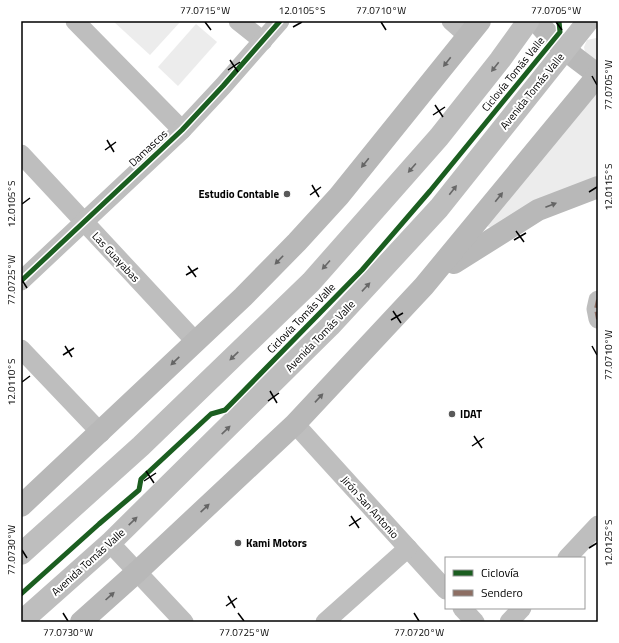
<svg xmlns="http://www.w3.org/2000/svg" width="619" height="643" viewBox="0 0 619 643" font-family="'Titillium Web',sans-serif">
  <rect width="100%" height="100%" fill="#fff"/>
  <g fill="#ececec">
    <polygon points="113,21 181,21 150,55"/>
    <polygon points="196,24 217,42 178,86 158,67"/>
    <polygon points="596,38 598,39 598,65 585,52 584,47 587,40"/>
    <polygon points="598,94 598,179 491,228 487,226 592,96"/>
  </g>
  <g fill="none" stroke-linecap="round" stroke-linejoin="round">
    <g stroke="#bebebe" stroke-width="19">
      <polyline points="75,21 182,130"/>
      <polyline points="238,21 263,41"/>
      <polyline points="451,21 468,36"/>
      <polyline points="21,154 195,341"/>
      <polyline points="21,281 182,130 223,86 280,21"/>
      <polyline points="598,300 596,309 598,319"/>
      <polyline points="21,349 101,433"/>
      <polyline points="295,424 446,590"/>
      <polyline points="110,543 184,622"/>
      <polyline points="567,558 598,525"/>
      <polyline points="462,608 475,622"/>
      <polyline points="325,622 408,548"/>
      <polyline points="509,622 522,608"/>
    </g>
    <g stroke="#b8b8b8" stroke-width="22">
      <path d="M537 21C553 43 576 58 598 75"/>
      <polyline points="454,263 538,210 598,187"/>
      <polyline points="21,506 243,297 297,242 339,196 480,21"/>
      <polyline points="81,622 138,571 295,424 424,286 598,75"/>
    </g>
    <g stroke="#bebebe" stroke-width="22">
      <polyline points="21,554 141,446 311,282 439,137 500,60 528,21"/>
      <polyline points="21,622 110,543 330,326 439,208 588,21"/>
    </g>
    <polyline stroke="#8d6e63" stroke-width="4" stroke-dasharray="8 4" stroke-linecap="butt" points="598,300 596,309 598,319"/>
    <defs>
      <g id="cycleway">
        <polyline points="21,281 182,130 223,86 280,21"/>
        <polyline points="21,594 99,524 139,490 141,479 211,414 225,410 362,270 430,191 560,32 559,21"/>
      </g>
    </defs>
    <use href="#cycleway" stroke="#fff" stroke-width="8"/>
    <use href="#cycleway" stroke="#1b5e20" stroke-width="5"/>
  </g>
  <defs><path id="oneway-solid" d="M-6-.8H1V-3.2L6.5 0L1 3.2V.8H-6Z"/></defs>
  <g fill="#656565">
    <use href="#oneway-solid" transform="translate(447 62) rotate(128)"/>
    <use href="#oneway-solid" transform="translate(365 163) rotate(129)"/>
    <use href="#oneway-solid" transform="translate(499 197) rotate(-51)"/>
    <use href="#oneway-solid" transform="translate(551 205) rotate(-21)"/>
    <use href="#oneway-solid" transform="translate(279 260) rotate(134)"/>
    <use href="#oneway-solid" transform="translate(175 361) rotate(136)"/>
    <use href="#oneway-solid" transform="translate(319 398) rotate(-47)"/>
    <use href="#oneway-solid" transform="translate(205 508) rotate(-43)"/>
    <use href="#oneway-solid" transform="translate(110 596) rotate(-42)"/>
  </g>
  <g fill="#686868">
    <use href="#oneway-solid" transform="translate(495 67) rotate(128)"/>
    <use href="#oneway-solid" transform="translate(412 168) rotate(131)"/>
    <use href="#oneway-solid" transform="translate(453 190) rotate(-52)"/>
    <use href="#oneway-solid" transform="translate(326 265) rotate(132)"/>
    <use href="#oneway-solid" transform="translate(366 287) rotate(-47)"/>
    <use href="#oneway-solid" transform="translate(234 356) rotate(136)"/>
    <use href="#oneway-solid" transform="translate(226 430) rotate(-44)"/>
    <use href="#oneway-solid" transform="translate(133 521) rotate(-44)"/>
  </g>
  <path fill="none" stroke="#000" stroke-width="1.5" d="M205 22 211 30M381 22 386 30M556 22 562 30M293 27 302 22M230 60 238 72M228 70 240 62M592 76 597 85M435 105 443 117M433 115 445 107M107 140 114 152M105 150 116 142M312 185 319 197M589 192 597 187M310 195 321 187M22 204 30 198M516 231 524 242M514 240 526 233M188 266 196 277M186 275 198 268M22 280 27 288M393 311 401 323M391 320 403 313M65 346 72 357M592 346 597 355M63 355 74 348M22 382 30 376M270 391 277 403M268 401 279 393M474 436 482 448M472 446 484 438M146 471 154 483M144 481 156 473M351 516 359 528M349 526 361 518M589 548 597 543M22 550 27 558M228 596 235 608M226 606 237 598M63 613 68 621M238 613 244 621M414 613 419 621"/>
  <g fill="#595959" stroke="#fff" stroke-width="1.5">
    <circle cx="287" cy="194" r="4"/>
    <circle cx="452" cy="414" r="4"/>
    <circle cx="238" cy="543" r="4"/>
  </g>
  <g text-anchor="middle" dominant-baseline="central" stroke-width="4" stroke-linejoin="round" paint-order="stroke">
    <g font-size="11" fill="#000" stroke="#fff">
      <text transform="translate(513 74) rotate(-51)">Ciclovía Tomás Valle</text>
      <text transform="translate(532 91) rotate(-51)">Avenida Tomás Valle</text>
      <text transform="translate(148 148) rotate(-43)">Damascos</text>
      <text transform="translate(116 257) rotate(47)">Las Guayabas</text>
      <text transform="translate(301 318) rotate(-46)">Ciclovía Tomás Valle</text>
      <text transform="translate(320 336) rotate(-46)">Avenida Tomás Valle</text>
      <text transform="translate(370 507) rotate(48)">Jirón San Antonio</text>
      <text transform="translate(88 562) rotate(-42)">Avenida Tomás Valle</text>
    </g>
    <g font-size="11" font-weight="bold" fill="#000" stroke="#fff" text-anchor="start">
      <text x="279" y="194" text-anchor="end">Estudio Contable</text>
      <text x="460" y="414">IDAT</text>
      <text x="246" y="543">Kami Motors</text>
    </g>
  </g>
  <rect width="619" height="643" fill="none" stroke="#ffffff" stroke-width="44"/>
  <rect x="445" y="557" width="140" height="52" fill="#ffffff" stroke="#999999"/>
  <rect x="453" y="570" width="20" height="6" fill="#1b5e20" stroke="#999999"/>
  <text x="481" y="577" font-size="12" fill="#000000">Ciclovía</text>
  <rect x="453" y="590" width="20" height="6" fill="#8d6e63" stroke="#999999"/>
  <text x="481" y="597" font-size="12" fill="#000000">Sendero</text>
  <rect x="22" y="22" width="575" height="599" fill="none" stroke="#000" stroke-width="1.5"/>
  <g font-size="10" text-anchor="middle" fill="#000">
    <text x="205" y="14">77.0715°W</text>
    <text x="302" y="14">12.0105°S</text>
    <text x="381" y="14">77.0710°W</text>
    <text x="556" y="14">77.0705°W</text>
    <text transform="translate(608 85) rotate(-90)" y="4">77.0705°W</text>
    <text transform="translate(608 187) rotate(-90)" y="4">12.0115°S</text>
    <text transform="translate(11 204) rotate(-90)" y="4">12.0105°S</text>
    <text transform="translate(11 280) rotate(-90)" y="4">77.0725°W</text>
    <text transform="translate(608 355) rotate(-90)" y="4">77.0710°W</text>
    <text transform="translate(11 382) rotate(-90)" y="4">12.0110°S</text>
    <text transform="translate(608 543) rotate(-90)" y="4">12.0125°S</text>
    <text transform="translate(11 550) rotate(-90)" y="4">77.0730°W</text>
    <text x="68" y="636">77.0730°W</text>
    <text x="244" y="636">77.0725°W</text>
    <text x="419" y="636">77.0720°W</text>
  </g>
</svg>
